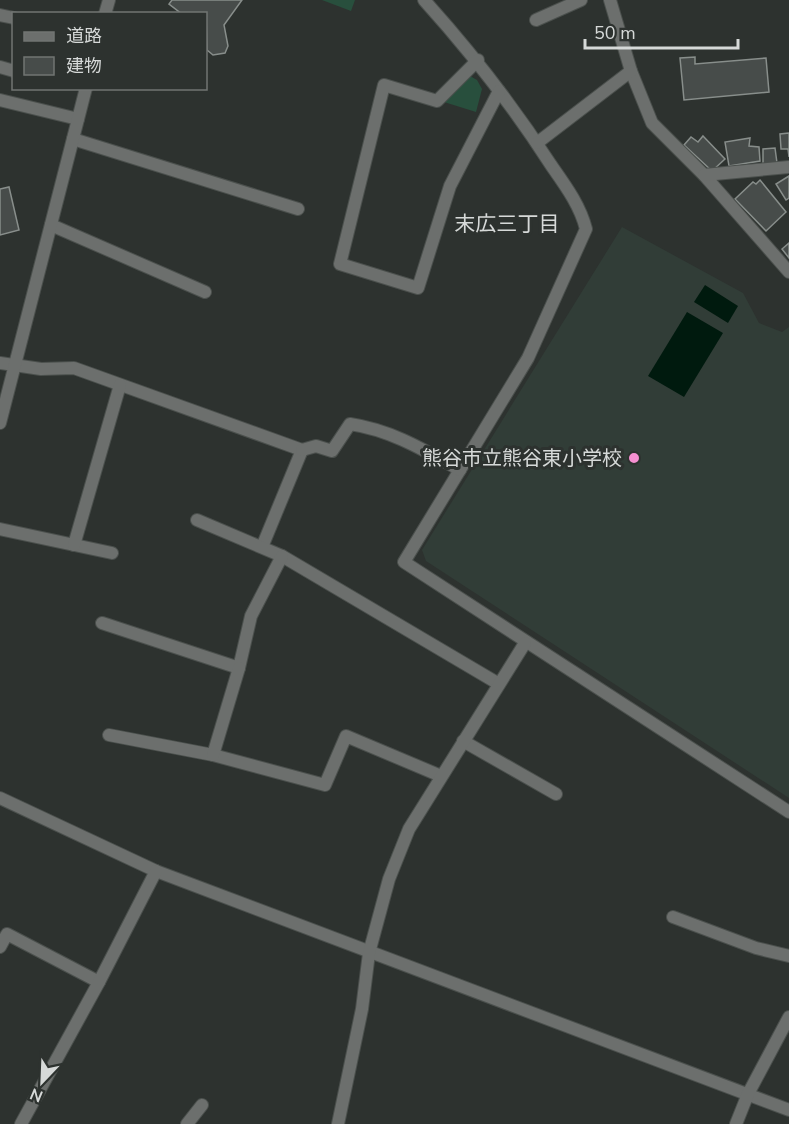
<svg xmlns="http://www.w3.org/2000/svg" width="789" height="1124" viewBox="0 0 789 1124" font-family="'Nunito Sans','Noto Sans JP',sans-serif">
  <rect width="100%" height="100%" fill="#2d322f"/>
  <polygon fill="#313d37" points="622,227 743,293 759,323 782,332 789,327 789,798 426,561 422,550"/>
  <g fill="#284f3d">
    <polygon points="322,0 355,0 351,11"/>
    <polygon points="470,76 477,80 482,89 476,112 444,102"/>
  </g>
  <g fill="#001a0e">
    <polygon points="705,285 738,306 728,323 694,302"/>
    <polygon points="687,312 723,333 684,397 648,376"/>
  </g>
  <g fill="#474c4a" stroke="#888e8b" stroke-width="1.5">
    <polygon points="172,0 242,0 224,25 228,46 225,53 213,55 207,50 206,14 182,14 169,4"/>
    <polygon points="695,57 695,64 766,58 769,92 684,100 680,58"/>
    <polygon points="789,133 789,157 788,149 781,149 780,134"/>
    <polygon points="703,136 725,159 712,171 684,145 691,137 698,142"/>
    <polygon points="750,138 749,146 759,147 760,161 729,166 725,142"/>
    <polygon points="775,148 777,163 763,165 763,149"/>
    <polygon points="789,176 789,198 786,200 776,184"/>
    <polygon points="760,180 786,212 766,231 735,199 753,182 756,184"/>
    <polygon points="9,187 19,230 0,235 0,189"/>
    <polygon points="789,243 789,258 782,249"/>
  </g>
  <g fill="none" stroke-linecap="round" stroke-linejoin="round">
    <defs>
      <g id="lane">
        <polyline points="0,15 14,18"/>
        <polyline points="0,67 14,71"/>
        <polyline points="0,947 7,934 99,982"/>
        <polyline points="187,1124 202,1105"/>
      </g>
      <g id="street">
        <path d="M424 0C471 52 513 106 551 165 565 185 580 205 586 229L528 358 404 562 789 812"/>
        <polyline points="610,0 631,71 652,123 704,175 789,272"/>
        <polyline points="105,14 109,0"/>
        <polyline points="536,20 581,0"/>
        <polyline points="478,60 437,101 384,85 340,264 418,288 450,186 499,91"/>
        <polyline points="0,100 78,119"/>
        <polyline points="73,139 298,209"/>
        <polyline points="537,143 631,71"/>
        <polyline points="704,175 789,167"/>
        <polyline points="51,225 205,292"/>
        <polyline points="0,363 41,369 74,368 302,450 262,547"/>
        <polyline points="0,423 86,88"/>
        <path d="M302 450 316 446 332 451 350 424C391 430 424 450 460 470"/>
        <polyline points="197,520 282,556 499,684"/>
        <polyline points="0,529 112,553"/>
        <polyline points="74,545 120,385"/>
        <polyline points="102,623 239,668 251,616 282,556"/>
        <polyline points="109,735 213,755 325,785 346,736 441,776"/>
        <polyline points="463,741 556,794"/>
        <polyline points="213,755 239,668"/>
        <polyline points="0,798 156,871 789,1110"/>
        <polyline points="673,917 756,948 789,956"/>
        <polyline points="21,1124 99,982 156,871"/>
        <polyline points="338,1124 362,1009 369,953 389,879 409,829 525,643"/>
        <polyline points="736,1124 748,1094 789,1017"/>
      </g>
    </defs>
    <use href="#lane" stroke="#4b504d" stroke-width="14"/>
    <use href="#street" stroke="#4b504d" stroke-width="14"/>
    <use href="#lane" stroke="#6c6f6d" stroke-width="12"/>
    <use href="#street" stroke="#6c6f6d" stroke-width="12"/>
  </g>
  <circle fill="#f590d1" stroke="#2d322f" stroke-width="2" cx="634" cy="458" r="6"/>
  <g text-anchor="middle" dominant-baseline="central" stroke-width="6" stroke-linejoin="round" paint-order="stroke">
    <g font-size="20" fill="#d6d9d8" stroke="#2d322f" text-anchor="end">
      <text x="622" y="458">熊谷市立熊谷東小学校</text>
    </g>
    <g font-size="21" fill="#d6d9d8" stroke="#2d322f">
      <text x="507" y="224">末広三丁目</text>
    </g>
  </g>
  <rect x="12" y="12" width="195" height="78" fill="#2d322f" stroke="#717573" stroke-width="1.5"/>
  <rect x="24" y="32" width="30" height="9" fill="#6c6f6d" stroke="#717573" stroke-width="1.5"/>
  <text x="66" y="42" font-size="18" fill="#d6d9d8">道路</text>
  <rect x="24" y="57" width="30" height="18" fill="#474c4a" stroke="#717573" stroke-width="1.5"/>
  <text x="66" y="72" font-size="18" fill="#d6d9d8">建物</text>
  <g transform="translate(42 1082) rotate(203)" stroke="#2d322f" stroke-width="4.5" paint-order="stroke">
  <path d="M0-4.5L10 22L0 15L-10 22Z" fill="#d6d9d8"/>
  <text y="-9" font-size="16" font-weight="bold" text-anchor="middle" fill="#d6d9d8">N</text>
  </g>
  <path d="M585 39v9h153v-9" fill="none" stroke="#d6d9d8" stroke-width="3"/>
  <text x="594" y="39" font-size="18" fill="#d6d9d8" stroke="#2d322f" stroke-width="4.5" paint-order="stroke">50 m</text>
</svg>
